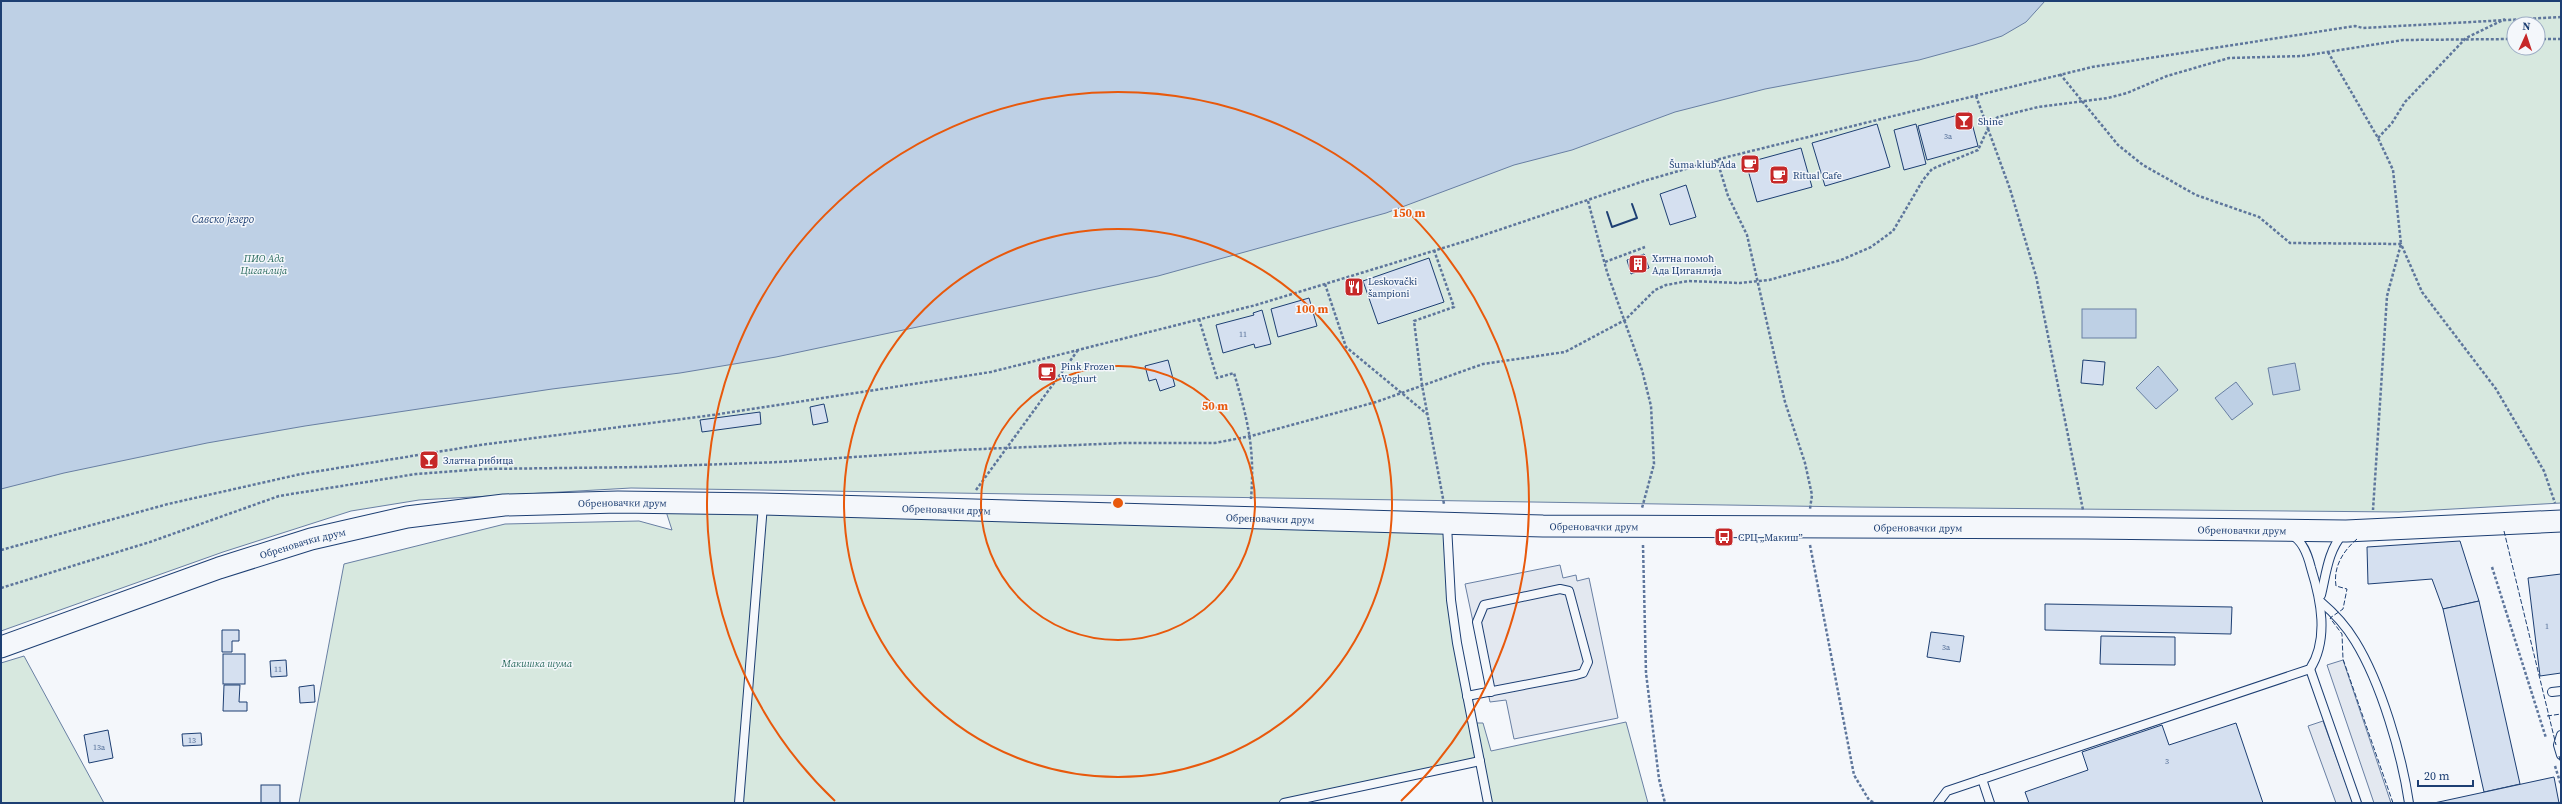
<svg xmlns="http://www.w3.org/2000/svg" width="2562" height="804" viewBox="0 0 2562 804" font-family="'Source Serif 4',serif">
  <rect width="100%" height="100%" fill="#f4f7fb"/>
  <g fill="#d7e8df" stroke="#687fa3" fill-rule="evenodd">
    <path d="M1 1H2561V503L2399 512 1854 507 631 488 419 500 351 511 223 552 1 631ZM2514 24H2538V48H2514Z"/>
    <polygon points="663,502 1447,525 1451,600 1473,723 1483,723 1491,751 1626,722 1648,803 1488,803 1480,761 1284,803 299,803 344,564 505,524 639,521 672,530"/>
    <polygon points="24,656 104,803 1,803 1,663"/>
  </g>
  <g fill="#e3e8f0" stroke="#687fa3">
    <polygon points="1560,565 1563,578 1576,575 1577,581 1589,578 1618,718 1514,739 1506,700 1490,702 1465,584"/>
    <polygon points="2343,660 2391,803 2374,803 2327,665"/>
    <polygon points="2323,721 2353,803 2336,803 2308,726"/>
  </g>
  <g fill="#bed0e5" stroke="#687fa3">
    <polygon points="1,1 2045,1 2026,22 2002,36 1974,45 1919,60 1765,89 1675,112 1572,150 1514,165 1386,213 1158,276 776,357 680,373 552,389 305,426 207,443 64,473 1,489"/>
    <rect x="2082" y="309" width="54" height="29"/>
    <polygon points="2295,363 2300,390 2273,395 2268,368"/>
    <polygon points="2158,366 2178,390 2156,409 2136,388"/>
    <polygon points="2236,382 2253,404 2232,420 2215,398"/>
  </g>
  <g fill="#d5e0f0" stroke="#1d3f73">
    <polygon points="1969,112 1978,146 1927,160 1918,126"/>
    <polygon points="1877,124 1890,167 1825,186 1812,143"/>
    <polygon points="1916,124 1926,164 1904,170 1894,130"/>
    <polygon points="1801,148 1812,187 1757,202 1746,163"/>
    <polygon points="1686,185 1696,217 1670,225 1660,194"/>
    <polygon points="1644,254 1649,268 1631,274 1627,260"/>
    <polygon points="1429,258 1444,302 1378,324 1363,281"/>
    <polygon points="1309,298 1317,326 1278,337 1271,309"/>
    <polygon points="1262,310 1271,344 1255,348 1254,344 1223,353 1216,325 1254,315 1253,313"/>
    <polygon points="1168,360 1175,386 1160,391 1156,379 1149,381 1145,366"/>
    <polygon points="2083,360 2105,362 2103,385 2081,383"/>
    <polygon points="824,404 828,422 813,425 810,407"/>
    <polygon points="760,412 761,424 702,432 700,420"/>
    <polygon points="2460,541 2479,601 2443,609 2432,579 2368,584 2367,547"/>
    <polygon points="2561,574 2561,673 2540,676 2528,578"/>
    <polygon points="2479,601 2520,784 2484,792 2443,609"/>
    <polygon points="2045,604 2232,607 2231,634 2045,630"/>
    <polygon points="222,630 239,630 239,641 232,641 232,652 222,652"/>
    <polygon points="1931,632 1964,636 1960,662 1927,657"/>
    <polygon points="2101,636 2175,637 2175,665 2100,664"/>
    <rect x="223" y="654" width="22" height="30"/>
    <polygon points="286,660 287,676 271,677 270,661"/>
    <polygon points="224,685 240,685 239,702 247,702 247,711 223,711"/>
    <polygon points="314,685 315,702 300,703 299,687"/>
    <polygon points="2236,723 2263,803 2029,803 2025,792 2088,770 2082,752 2162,725 2169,745"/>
    <polygon points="108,730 113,758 89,763 84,735"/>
    <polygon points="201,733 202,745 183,746 182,734"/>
    <polygon points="2554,777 2559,803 2434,803"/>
    <rect x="261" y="785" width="19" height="18"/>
  </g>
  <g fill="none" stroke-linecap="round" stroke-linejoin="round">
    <defs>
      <g id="service">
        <polyline points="1447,525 1451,600 1457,643 1488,803"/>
        <path d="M2321 595C2326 575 2328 550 2343 534"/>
        <path d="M2321 602C2334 613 2346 626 2355 641 2381 683 2402 755 2409 803"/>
        <polyline points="2310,669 2357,803"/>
        <polyline points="2552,692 2561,691"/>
        <polyline points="1467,696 1576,675 1583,673 1588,662 1569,591 1560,589 1484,605 1477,622 1491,692"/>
        <polyline points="2561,735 2558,745 2561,755"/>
        <polyline points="1982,779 1990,803"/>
        <polyline points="739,803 763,505"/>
        <polyline points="1284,803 1480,761"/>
        <path d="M1938 803 1947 791 2310 669C2329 639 2321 600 2311 568 2308 556 2303 540 2291 535"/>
      </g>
      <g id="tertiary">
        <path id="s1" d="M1 647 219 568 311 539 407 517 504 505 618 502 763 504 1543 526 2087 528 2346 531 2561 521"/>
      </g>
    </defs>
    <use href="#service" stroke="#1d3f73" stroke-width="10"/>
    <use href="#tertiary" stroke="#1d3f73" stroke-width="23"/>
    <g stroke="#5e769c" stroke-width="2.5" stroke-dasharray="3 2" stroke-linecap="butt">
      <polyline points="2538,39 2561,39"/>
      <polyline points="2328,52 2378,138 2393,170 2401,244 2387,296 2373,510"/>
      <polyline points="2060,74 2118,145 2143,165 2196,195 2259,217 2290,243 2401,244 2422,292 2496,389 2544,471 2555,503"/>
      <polyline points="1976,96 2010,189 2036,276 2083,510"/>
      <polyline points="2378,138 2392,123 2405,102 2466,38 2505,19"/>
      <polyline points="1717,160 1728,196 1747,235 1785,402 1805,463 1812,495 1810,509"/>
      <polyline points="1588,201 1607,272 1642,370 1651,406 1654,464 1642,508"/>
      <polyline points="1434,250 1454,307 1414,321 1422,385 1444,504"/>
      <polyline points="1605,262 1645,247"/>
      <polyline points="1325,284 1346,347 1427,414"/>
      <path d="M1199 319 1217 378 1234 373C1248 421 1255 448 1251 499"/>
      <polyline points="976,490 1078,350"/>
      <polyline points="1643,545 1646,673 1659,779 1665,803"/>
      <polyline points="1810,545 1854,775 1869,800 1875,803"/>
      <polyline points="1,550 168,504 301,474 480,445 713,415 991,372 1256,305 1466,241 1644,181 1727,157 2092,67 2355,26 2363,28 2561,17"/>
      <polyline points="2492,567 2546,738"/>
      <polyline points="1,588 150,542 279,496 416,474 483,469 642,467 780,462 958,450 1124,443 1215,443 1251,436 1376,402 1483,364 1565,352 1625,320 1655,290 1666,285 1688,281 1740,283 1769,280 1841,260 1871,247 1893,231 1923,180 1932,169 1978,150 1991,122 1998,117 2038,107 2108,98 2127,93 2167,76 2229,58 2302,56 2403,40 2514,39"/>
      <polyline points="2555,766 2561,785"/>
    </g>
    <use href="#service" stroke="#f4f7fb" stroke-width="8"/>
    <use href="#tertiary" stroke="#f4f7fb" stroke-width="21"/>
    <g stroke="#1d3f73" stroke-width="1" stroke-dasharray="5 2" stroke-linecap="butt">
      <polyline points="2504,531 2556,745"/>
      <path d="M2357 539C2343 551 2333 567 2336 586L2347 589 2343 609 2330 618 2342 634 2343 659 2393 803"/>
      <polyline points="2547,716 2561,714"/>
      <polyline points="2559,756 2561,764"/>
    </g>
    <polyline stroke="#1d3f73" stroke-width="2" points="1607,212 1612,227 1637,218 1632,204"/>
  </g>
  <g fill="none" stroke="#e8590c" stroke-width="2">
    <circle cx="1118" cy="503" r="137"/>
    <circle cx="1118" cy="503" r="274"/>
    <path d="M835 801A411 411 0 1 1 1401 801"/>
  </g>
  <defs>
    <symbol id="bar-square" viewBox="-11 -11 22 22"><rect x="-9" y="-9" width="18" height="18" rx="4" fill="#c62828" stroke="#f4f7fb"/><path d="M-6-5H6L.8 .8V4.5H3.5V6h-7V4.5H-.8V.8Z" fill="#fff"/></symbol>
    <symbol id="cafe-square" viewBox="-11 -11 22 22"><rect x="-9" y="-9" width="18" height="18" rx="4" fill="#c62828" stroke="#f4f7fb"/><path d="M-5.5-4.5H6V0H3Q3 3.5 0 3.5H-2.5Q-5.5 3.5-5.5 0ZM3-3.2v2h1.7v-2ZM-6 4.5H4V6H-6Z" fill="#fff"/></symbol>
    <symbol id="building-square" viewBox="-11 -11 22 22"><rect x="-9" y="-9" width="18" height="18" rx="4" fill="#c62828" stroke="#f4f7fb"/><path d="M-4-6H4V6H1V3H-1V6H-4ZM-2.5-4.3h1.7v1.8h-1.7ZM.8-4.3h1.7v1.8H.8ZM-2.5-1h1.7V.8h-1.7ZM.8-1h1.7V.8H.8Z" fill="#fff"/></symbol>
    <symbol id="restaurant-square" viewBox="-11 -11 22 22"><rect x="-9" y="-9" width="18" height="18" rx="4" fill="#c62828" stroke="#f4f7fb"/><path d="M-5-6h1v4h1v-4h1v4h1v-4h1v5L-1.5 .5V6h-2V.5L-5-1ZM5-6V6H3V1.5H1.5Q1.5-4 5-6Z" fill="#fff"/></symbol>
    <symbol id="bus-square" viewBox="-11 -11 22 22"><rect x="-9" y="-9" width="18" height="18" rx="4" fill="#c62828" stroke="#f4f7fb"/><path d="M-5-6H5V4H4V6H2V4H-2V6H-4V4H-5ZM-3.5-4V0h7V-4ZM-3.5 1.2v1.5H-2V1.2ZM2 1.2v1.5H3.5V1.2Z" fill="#fff"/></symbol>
  </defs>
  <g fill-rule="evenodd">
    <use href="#bar-square" x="1953" y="110" width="22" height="22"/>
    <use href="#cafe-square" x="1739" y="153" width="22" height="22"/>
    <use href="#cafe-square" x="1768" y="164" width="22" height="22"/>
    <use href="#building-square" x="1627" y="253" width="22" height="22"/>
    <use href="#restaurant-square" x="1343" y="276" width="22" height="22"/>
    <use href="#cafe-square" x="1036" y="361" width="22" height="22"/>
    <use href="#bar-square" x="418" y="449" width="22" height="22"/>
    <use href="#bus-square" x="1713" y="526" width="22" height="22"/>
  </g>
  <g text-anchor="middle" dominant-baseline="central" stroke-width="3" stroke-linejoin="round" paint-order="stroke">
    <g font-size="8" fill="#4b6792">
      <text x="1948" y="136">3a</text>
      <text x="1243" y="334">11</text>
      <text x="2547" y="626">1</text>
      <text x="1946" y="647">3a</text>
      <text x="278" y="669">11</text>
      <text x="192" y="740">13</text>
      <text x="99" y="747">13a</text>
      <text x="2167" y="761">3</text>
    </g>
    <g font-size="10" fill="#1d3f73" stroke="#f4f7fb" text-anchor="start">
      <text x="1978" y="121">Shine</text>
      <text x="1736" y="164" text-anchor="end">Šuma klub Ada</text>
      <text x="1793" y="175">Ritual Cafe</text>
      <text x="1652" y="258">Хитна помоћ<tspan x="1652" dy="12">Ада Циганлија</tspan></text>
      <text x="1368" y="281">Leskovački<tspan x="1368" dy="12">šampioni</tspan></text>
      <text x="1061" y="366">Pink Frozen<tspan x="1061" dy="12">Yoghurt</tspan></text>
      <text x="443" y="460">Златна рибица</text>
      <text x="1738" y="537">СРЦ „Макиш”</text>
    </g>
    <g font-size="10" font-style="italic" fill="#2c6c60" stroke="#f4f7fb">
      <text x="264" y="258">ПИО Ада<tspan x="264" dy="12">Циганлија</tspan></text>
      <text x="537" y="663">Макишка шума</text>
    </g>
    <g font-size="10" fill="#1d3f73" stroke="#f4f7fb">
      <text stroke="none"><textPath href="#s1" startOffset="643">Обреновачки друм</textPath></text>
      <text stroke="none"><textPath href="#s1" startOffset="967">Обреновачки друм</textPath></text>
      <text stroke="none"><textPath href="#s1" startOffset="1291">Обреновачки друм</textPath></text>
      <text stroke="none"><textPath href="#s1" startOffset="1615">Обреновачки друм</textPath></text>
      <text stroke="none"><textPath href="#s1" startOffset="1939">Обреновачки друм</textPath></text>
      <text stroke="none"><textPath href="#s1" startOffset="2263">Обреновачки друм</textPath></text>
      <text stroke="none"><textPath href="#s1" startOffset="319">Обреновачки друм</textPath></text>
    </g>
    <g font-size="11" font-style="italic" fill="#1d3f73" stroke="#f4f7fb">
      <text x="223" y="219">Савско језеро</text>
    </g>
  </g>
  <circle cx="1118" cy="503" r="6" fill="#e8590c" stroke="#f4f7fb" stroke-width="2"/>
  <g font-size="12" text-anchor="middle" font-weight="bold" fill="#e8590c" stroke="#f4f7fb" stroke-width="3" stroke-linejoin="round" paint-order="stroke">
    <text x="1409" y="217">150 m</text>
    <text x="1312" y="313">100 m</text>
    <text x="1215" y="410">50 m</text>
  </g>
  <rect width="2562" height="804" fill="none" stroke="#1d3f73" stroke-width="4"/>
  <g transform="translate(2526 36) rotate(3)"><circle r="19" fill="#f4f7fb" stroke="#9eadc5"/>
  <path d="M0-3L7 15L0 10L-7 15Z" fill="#c62828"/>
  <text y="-6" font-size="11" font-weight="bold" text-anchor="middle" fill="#1d3f73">N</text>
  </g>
  <path d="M2418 780v6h55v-6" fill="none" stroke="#1d3f73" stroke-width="2"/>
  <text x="2424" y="780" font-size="12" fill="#1d3f73" stroke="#f4f7fb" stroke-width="3" paint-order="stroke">20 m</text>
</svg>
